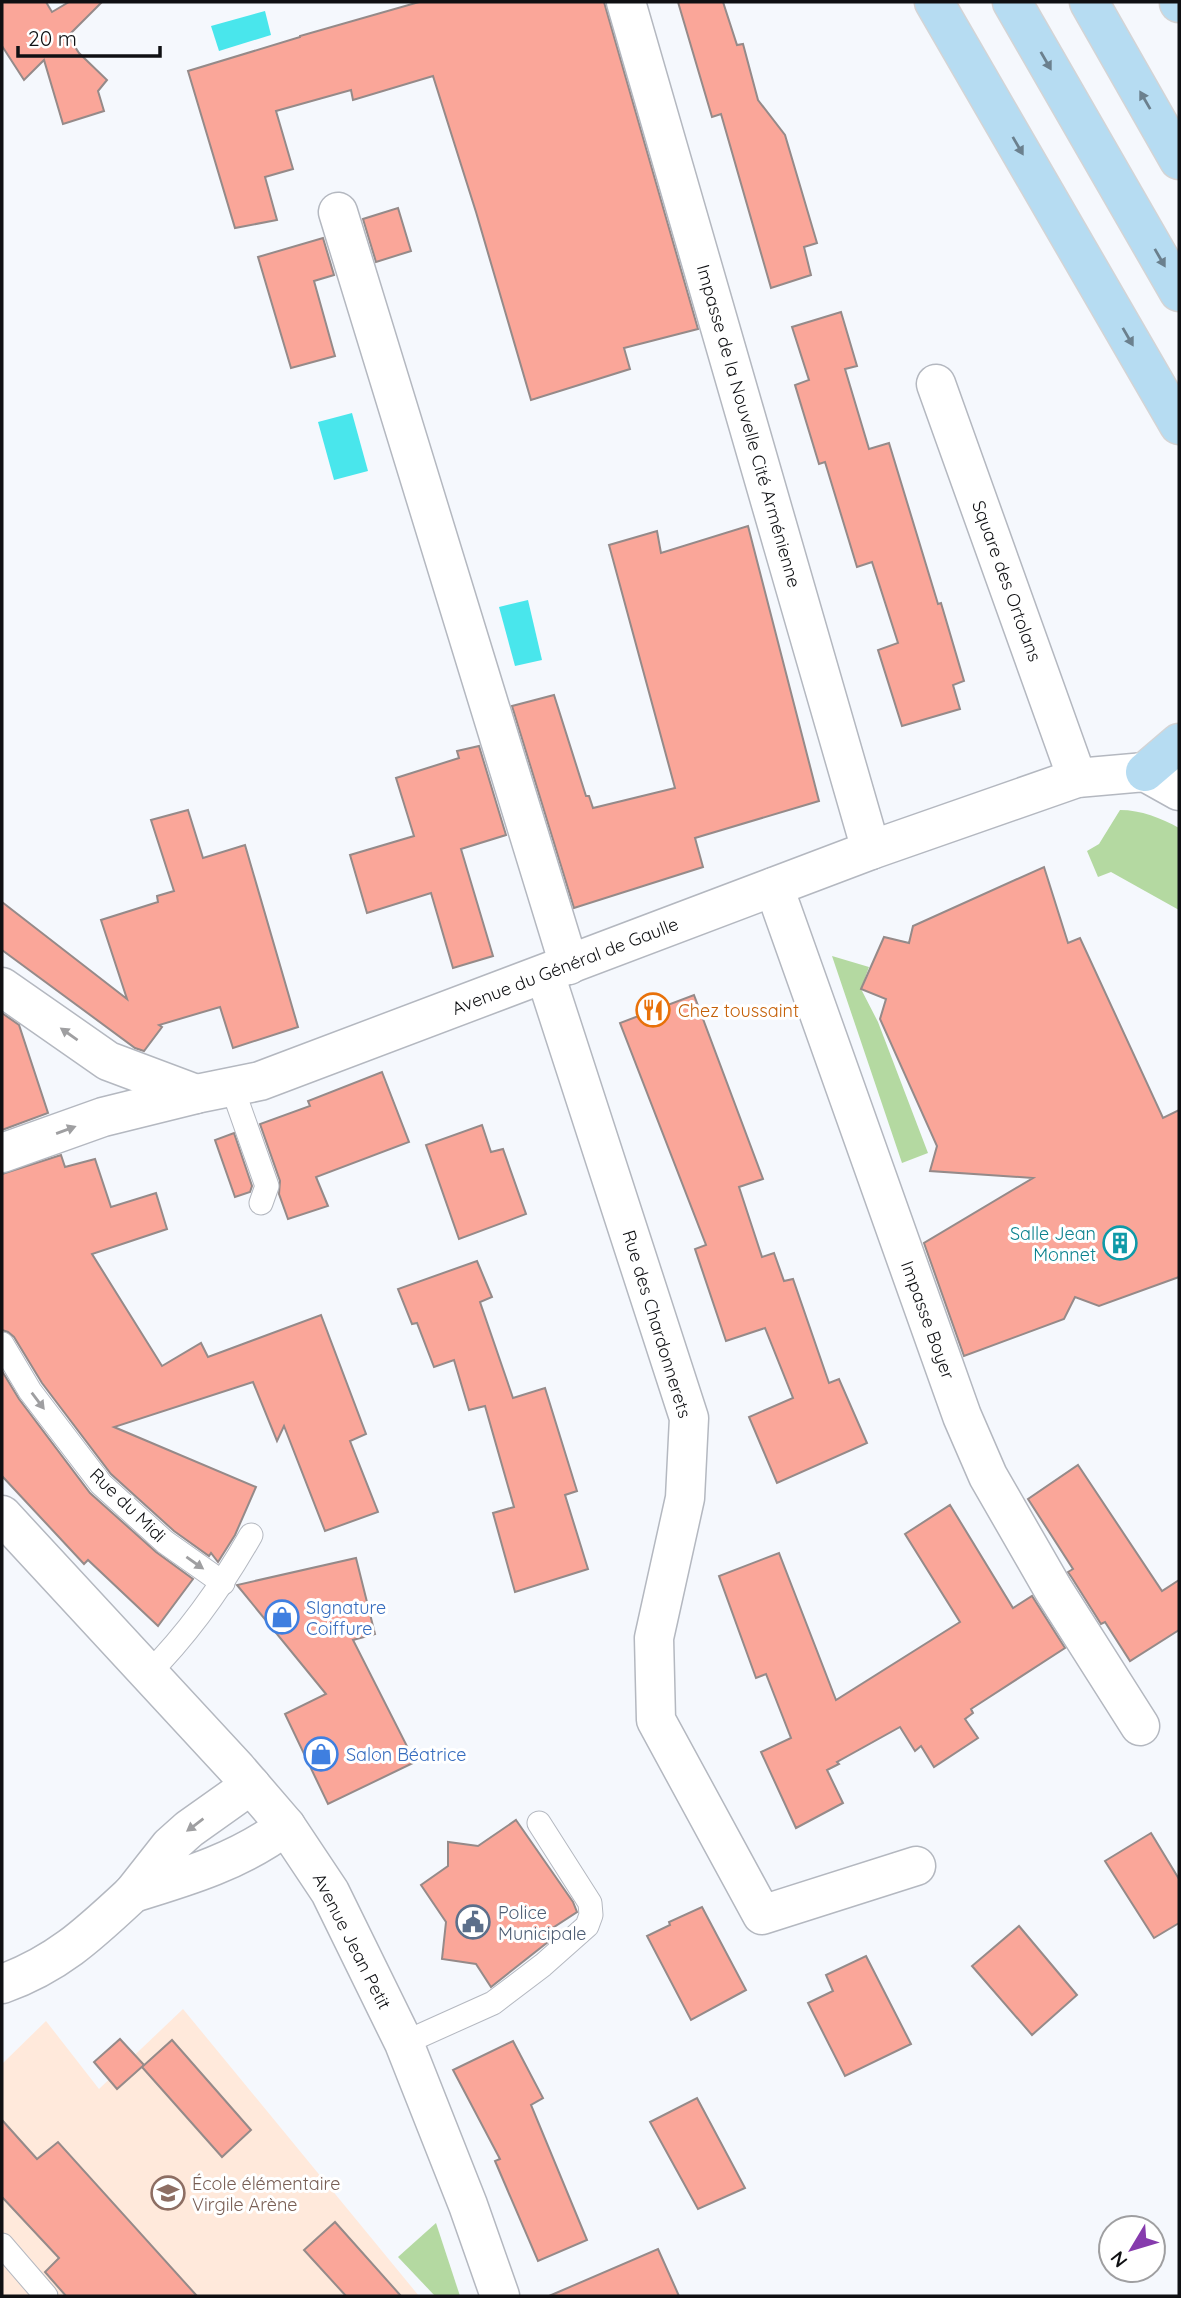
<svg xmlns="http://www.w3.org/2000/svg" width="1181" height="2298" viewBox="0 0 1181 2298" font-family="Quicksand,sans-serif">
  <rect width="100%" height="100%" fill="#f5f8fd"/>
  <polygon fill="#ffe9db" points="183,2009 419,2296 2,2296 2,2064 46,2021 99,2089"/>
  <g fill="#b4d9a1">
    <path d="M1120 810C1141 810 1161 818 1179 828V910L1111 872 1098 877 1087 851 1099 844Z"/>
    <polygon points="832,956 869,967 861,989 878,1022 928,1153 902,1163"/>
    <polygon points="436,2223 460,2296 435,2296 398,2257"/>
  </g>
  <g fill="#49e6ec">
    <polygon points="265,11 271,35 219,51 211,26"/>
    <polygon points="352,413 368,471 334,480 318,422"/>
    <polygon points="528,600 542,660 515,666 499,607"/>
  </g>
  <g fill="#faa699" stroke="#958a89" stroke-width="2">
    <polygon points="2,2 46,2 52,12 69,2 102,2 68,36 79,53 107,80 98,91 104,111 63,124 44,60 24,80 2,46"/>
    <polygon points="419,2 604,2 698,329 624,348 630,369 531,400 476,212 433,76 353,100 351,90 276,111 293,169 265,177 277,220 235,228 188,71 300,37 300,36"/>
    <polygon points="678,2 723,2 737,45 743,44 758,100 785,135 817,243 804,247 811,275 771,288 721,114 712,117"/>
    <polygon points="398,208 411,251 376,262 363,219"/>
    <polygon points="323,238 334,275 314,281 335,356 291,368 258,257"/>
    <polygon points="841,312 857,366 845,369 869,449 889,443 938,604 941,603 964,681 953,685 960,709 902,726 878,650 898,643 872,562 857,567 825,462 819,464 795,385 809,380 792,327"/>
    <polygon points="748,526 819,801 695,838 703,867 574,908 512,706 554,695 586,796 589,796 593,808 675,788 609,545 657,531 661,553"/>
    <polygon points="479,746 506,835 461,849 493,956 453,968 431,893 367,913 350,855 414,836 396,778 459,758 457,751"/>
    <polygon points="188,810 203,858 245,845 298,1027 233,1048 220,1007 159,1025 162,1027 144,1051 135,1048 2,950 2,902 127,999 101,920 158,902 157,896 174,891 151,820"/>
    <polygon points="1044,867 1068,943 1080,938 1163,1118 1179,1110 1179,1277 1099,1306 1075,1297 1064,1319 964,1356 924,1243 1033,1178 930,1171 937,1146 880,1019 886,999 861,989 884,937 909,943 913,926"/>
    <polygon points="694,995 763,1179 739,1187 762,1257 774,1253 784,1281 793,1279 829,1383 839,1379 867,1443 777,1483 749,1417 793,1398 765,1328 726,1341 695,1249 706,1245 620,1023"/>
    <polygon points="2,1013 19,1025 48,1113 2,1130"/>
    <polygon points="382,1072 409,1142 316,1177 328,1206 288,1219 279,1194 280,1181 260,1124 310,1106 308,1101"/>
    <polygon points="482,1125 491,1152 503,1149 526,1214 459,1239 426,1145"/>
    <polygon points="234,1133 252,1186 250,1192 235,1197 215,1140"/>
    <polygon points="61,1155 65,1167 95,1159 111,1207 156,1193 167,1229 92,1254 162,1366 201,1343 208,1357 321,1315 366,1434 350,1441 378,1512 325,1531 284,1426 277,1441 253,1382 114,1427 256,1487 235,1535 218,1562 211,1553 209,1556 174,1531 111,1474 42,1383 14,1337 8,1332 2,1330 2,1174"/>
    <polygon points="477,1261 492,1297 480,1302 513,1398 545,1388 577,1491 565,1495 588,1569 515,1592 493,1513 514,1507 485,1406 469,1410 454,1360 434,1367 417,1323 412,1324 398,1289"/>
    <polygon points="2,1371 19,1399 90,1493 156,1552 193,1579 158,1626 88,1560 84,1564 2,1476"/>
    <polygon points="1078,1465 1162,1591 1179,1580 1179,1630 1130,1661 1105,1622 1101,1624 1072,1578 1068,1572 1073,1569 1028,1499"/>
    <polygon points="950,1505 1013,1608 1032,1596 1065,1648 971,1709 973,1713 965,1719 978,1738 934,1767 921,1746 915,1751 900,1727 837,1762 839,1764 827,1770 843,1803 796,1828 761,1752 791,1738 766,1674 756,1678 719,1576 779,1553 836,1700 960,1622 905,1534"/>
    <polygon points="356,1558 375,1634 353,1640 415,1762 328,1804 285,1714 326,1694 237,1585"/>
    <polygon points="516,1820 573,1902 577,1912 548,1931 553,1938 491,1987 476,1964 442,1959 446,1922 421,1885 448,1866 448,1842 478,1846"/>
    <polygon points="1151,1833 1179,1879 1179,1923 1154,1938 1105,1861"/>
    <polygon points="702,1907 746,1990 691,2020 647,1936 670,1925 669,1922"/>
    <polygon points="1019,1926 1077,1995 1032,2035 972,1966"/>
    <polygon points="866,1956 911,2044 845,2076 808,2003 833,1991 826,1975"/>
    <polygon points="120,2039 144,2065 117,2089 94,2062"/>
    <polygon points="172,2040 251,2130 222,2157 142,2067"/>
    <polygon points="513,2041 543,2098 531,2105 587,2240 538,2261 495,2161 500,2159 453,2070"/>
    <polygon points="697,2098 745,2188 698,2209 650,2122"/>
    <polygon points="2,2120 37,2159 58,2142 197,2296 66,2296 45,2272 59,2258 2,2197"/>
    <polygon points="335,2222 401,2296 346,2296 304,2250"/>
    <polygon points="658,2249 679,2296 549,2296"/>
  </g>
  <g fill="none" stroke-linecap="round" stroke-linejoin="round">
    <defs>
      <g id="service">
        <polyline points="232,1087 267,1186 261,1203"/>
        <polyline points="2,1344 30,1391 101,1484 165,1542 223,1583"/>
        <path d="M148 1674C189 1633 222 1586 251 1535"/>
        <polyline points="404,2043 493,2003 543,1965 587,1926 591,1915 590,1903 539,1823"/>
        <polyline points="2,2245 46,2296"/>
      </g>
      <g id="minor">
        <polyline points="626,2 871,850"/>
        <polyline points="338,212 569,965"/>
        <polyline points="936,384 1077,778"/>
        <polyline points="774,887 962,1416 988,1476 1053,1589 1140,1726"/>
        <polyline points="545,974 689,1418 685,1498 654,1638 656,1720 762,1915 916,1866"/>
        <path d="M251 1785 189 1829 170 1846 133 1893C189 1876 239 1861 286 1826"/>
        <path d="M2 1984C58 1964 90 1933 133 1893"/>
      </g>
      <g id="tertiary">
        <polyline points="2,987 108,1061 196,1094"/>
        <polyline points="2,1153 103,1117 196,1094 260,1081 871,850 1077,778 1145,772 1179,791"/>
        <polyline points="2,1515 237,1769 286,1826 330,1892 404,2043 468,2205 500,2296"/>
      </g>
      <g id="trunk">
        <polyline points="934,2 1179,425"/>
        <polyline points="1012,2 1179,292"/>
        <polyline points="1089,2 1179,160"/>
        <polyline points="1179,2 1179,3"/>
        <polyline points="1145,772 1179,743"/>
      </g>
    </defs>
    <use href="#service" stroke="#b4b8c0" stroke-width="25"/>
    <use href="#minor" stroke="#b4b8c0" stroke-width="41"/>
    <use href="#tertiary" stroke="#b4b8c0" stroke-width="41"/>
    <use href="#trunk" stroke="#d4d4d5" stroke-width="41"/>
    <use href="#service" stroke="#fff" stroke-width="23"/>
    <use href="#minor" stroke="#fff" stroke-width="38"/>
    <use href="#tertiary" stroke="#fff" stroke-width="38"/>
    <use href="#trunk" stroke="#b6dcf2" stroke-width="38"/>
  </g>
  <defs><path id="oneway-solid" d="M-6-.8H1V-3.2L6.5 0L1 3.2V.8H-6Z" transform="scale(1.75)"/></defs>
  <g fill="#6b808e">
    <use href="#oneway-solid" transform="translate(1046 61) rotate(60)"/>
    <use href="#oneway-solid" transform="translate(1145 100) rotate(-120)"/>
    <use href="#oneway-solid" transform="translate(1018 146) rotate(60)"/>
    <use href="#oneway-solid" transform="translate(1160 258) rotate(60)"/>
    <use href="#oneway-solid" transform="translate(1128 337) rotate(60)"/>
  </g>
  <g fill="#9f9fa1">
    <use href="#oneway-solid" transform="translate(69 1034) rotate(-145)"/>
    <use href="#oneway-solid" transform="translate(66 1130) rotate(-20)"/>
    <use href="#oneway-solid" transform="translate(38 1401) rotate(53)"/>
    <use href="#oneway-solid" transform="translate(195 1563) rotate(35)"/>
    <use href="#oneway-solid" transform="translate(195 1825) rotate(143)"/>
  </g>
  <defs>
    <symbol id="restaurant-ring" viewBox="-11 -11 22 22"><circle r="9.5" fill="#fff" stroke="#e8710a" stroke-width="1.5"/><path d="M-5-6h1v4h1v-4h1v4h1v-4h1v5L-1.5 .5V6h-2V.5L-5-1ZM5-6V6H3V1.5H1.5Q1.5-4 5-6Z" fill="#e8710a"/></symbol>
    <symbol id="building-ring" viewBox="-11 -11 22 22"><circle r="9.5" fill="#fff" stroke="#0f9aa8" stroke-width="1.5"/><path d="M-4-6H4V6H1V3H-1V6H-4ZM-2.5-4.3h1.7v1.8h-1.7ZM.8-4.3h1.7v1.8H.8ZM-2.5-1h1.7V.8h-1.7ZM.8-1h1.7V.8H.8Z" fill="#0f9aa8"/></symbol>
    <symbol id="shop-ring" viewBox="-11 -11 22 22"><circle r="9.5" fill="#fff" stroke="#3f7fe0" stroke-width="1.5"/><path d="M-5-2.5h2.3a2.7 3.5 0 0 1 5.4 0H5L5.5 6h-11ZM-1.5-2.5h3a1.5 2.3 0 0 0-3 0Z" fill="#3f7fe0"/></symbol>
    <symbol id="civic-ring" viewBox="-11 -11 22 22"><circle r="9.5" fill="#fff" stroke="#5c6f8a" stroke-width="1.5"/><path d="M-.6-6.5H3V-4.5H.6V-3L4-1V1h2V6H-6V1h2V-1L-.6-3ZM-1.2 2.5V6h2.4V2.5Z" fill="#5c6f8a"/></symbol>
    <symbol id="school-ring" viewBox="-11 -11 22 22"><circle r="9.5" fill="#fff" stroke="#8d6e63" stroke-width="1.5"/><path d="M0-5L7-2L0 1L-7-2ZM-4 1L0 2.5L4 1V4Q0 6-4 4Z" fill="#8d6e63"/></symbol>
  </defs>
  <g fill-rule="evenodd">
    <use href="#restaurant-ring" x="634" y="991" width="38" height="38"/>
    <use href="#building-ring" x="1101" y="1224" width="38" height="38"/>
    <use href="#shop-ring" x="263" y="1598" width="38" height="38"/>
    <use href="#shop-ring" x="302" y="1735" width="38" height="38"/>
    <use href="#civic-ring" x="454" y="1903" width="38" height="38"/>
    <use href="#school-ring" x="149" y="2174" width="38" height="38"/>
  </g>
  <g text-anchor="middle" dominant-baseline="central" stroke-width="6" stroke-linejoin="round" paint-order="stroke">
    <g font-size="18" fill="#0f1013" stroke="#fff">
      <text transform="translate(749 426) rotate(74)">Impasse de la Nouvelle Cité Arménienne</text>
      <text transform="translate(1007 581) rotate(70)">Square des Ortolans</text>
      <text transform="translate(565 966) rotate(-21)">Avenue du Général de Gaulle</text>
      <text transform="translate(928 1320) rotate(70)">Impasse Boyer</text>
      <text transform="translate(657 1324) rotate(73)">Rue des Chardonnerets</text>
      <text transform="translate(128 1505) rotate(44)">Rue du Midi</text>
      <text transform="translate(352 1941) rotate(63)">Avenue Jean Petit</text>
    </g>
    <g font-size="18" fill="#c56008" stroke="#fff" text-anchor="start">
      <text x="678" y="1010">Chez toussaint</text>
    </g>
    <g font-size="18" fill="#0d838f" stroke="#fff" text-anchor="end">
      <text x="1096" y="1233">Salle Jean<tspan x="1096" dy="21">Monnet</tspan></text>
    </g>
    <g font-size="18" fill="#366cbe" stroke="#fff" text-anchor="start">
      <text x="306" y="1607">SIgnature<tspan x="306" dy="21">Coiffure</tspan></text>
      <text x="346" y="1754">Salon Béatrice</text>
    </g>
    <g font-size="18" fill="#4e5e75" stroke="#fff" text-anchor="start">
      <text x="498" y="1912">Police<tspan x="498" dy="21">Municipale</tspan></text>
    </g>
    <g font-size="18" fill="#785e54" stroke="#fff" text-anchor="start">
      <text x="192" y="2183">École élémentaire<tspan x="192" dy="21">Virgile Arène</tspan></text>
    </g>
  </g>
  <rect width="1181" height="2298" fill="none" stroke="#0f1013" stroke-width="7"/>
  <g transform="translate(1132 2249) rotate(232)"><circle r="33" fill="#ffffff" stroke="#9f9fa1" stroke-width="2"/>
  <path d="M0-5L12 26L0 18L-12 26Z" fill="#863bad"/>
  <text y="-10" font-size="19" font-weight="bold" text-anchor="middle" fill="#0f1013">N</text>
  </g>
  <path d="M18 46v10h142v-10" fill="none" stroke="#0f1013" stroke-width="3.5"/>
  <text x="28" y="46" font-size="21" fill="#0f1013" stroke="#ffffff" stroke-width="5" paint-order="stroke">20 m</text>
</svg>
